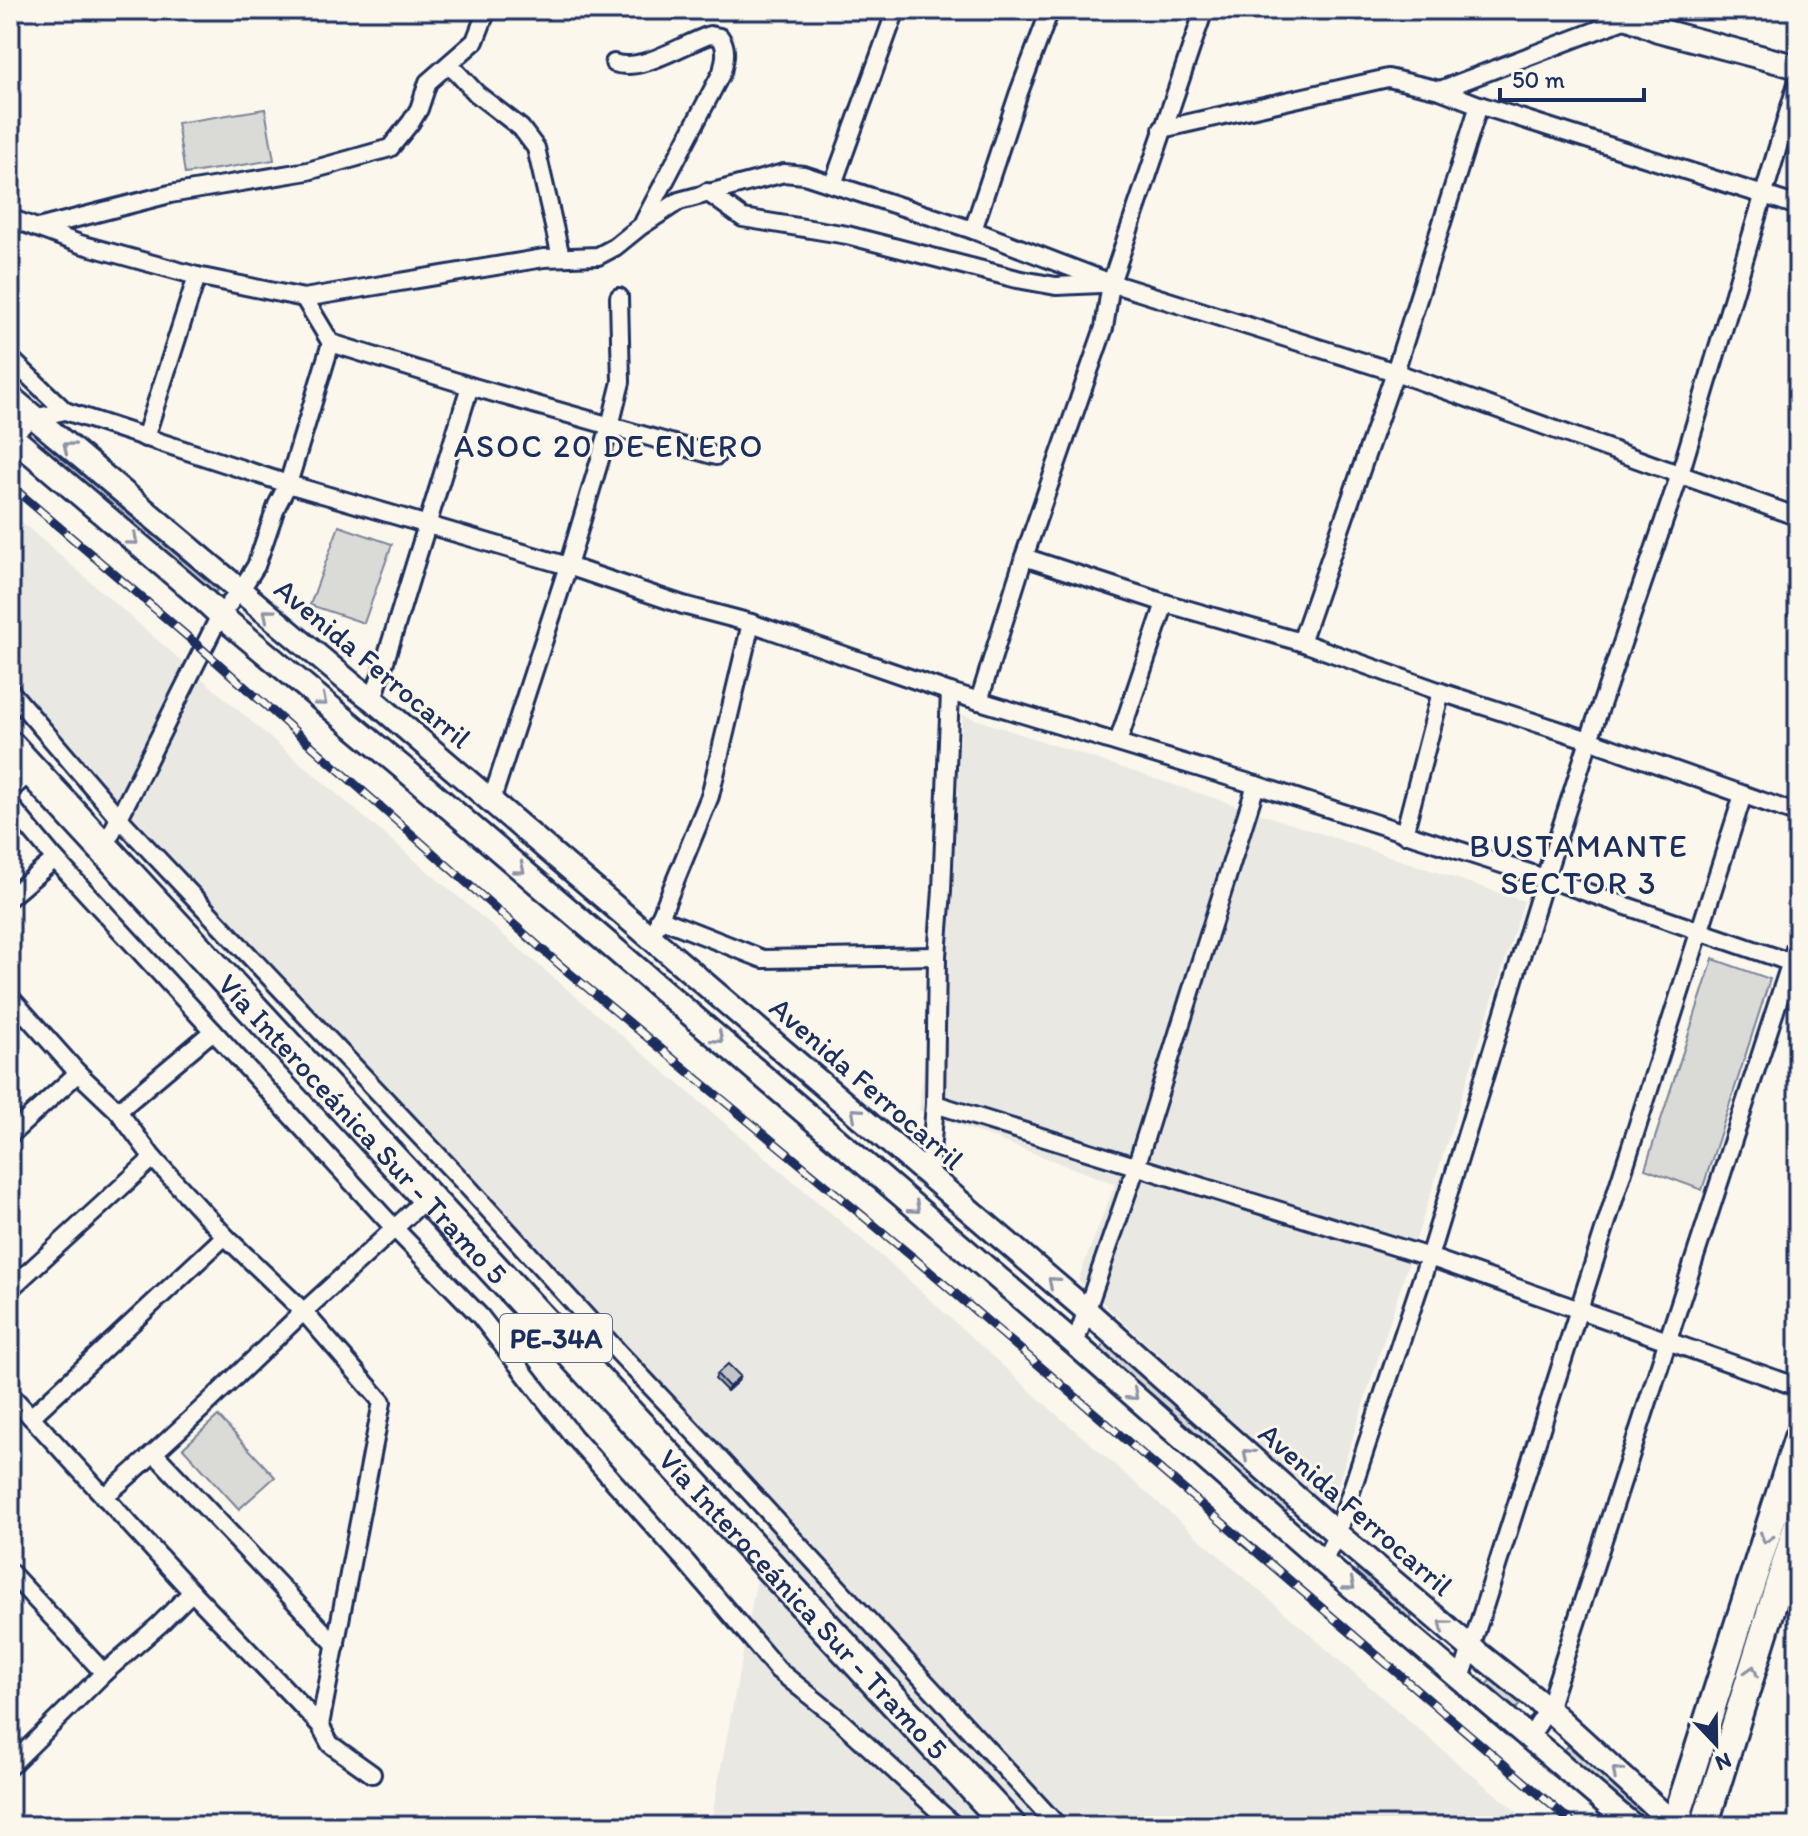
<svg xmlns="http://www.w3.org/2000/svg" width="1808" height="1836" viewBox="0 0 1808 1836" font-family="Itim,sans-serif">
  <rect width="100%" height="100%" fill="#fbf7ec"/>
  <filter id="ink" filterUnits="userSpaceOnUse"><feTurbulence type="fractalNoise" baseFrequency=".0125" numOctaves="2"/><feDisplacementMap in="SourceGraphic" scale="16" xChannelSelector="R" yChannelSelector="G"/><feConvolveMatrix kernelMatrix="1 2 1 2 8 2 1 2 1" color-interpolation-filters="sRGB"/></filter>
  <g filter="url(#ink)">
    <g fill="#eae8e2">
      <polygon points="10,512 252,722 891,1264 1047,1406 1461,1766 1535,1826 710,1826 769,1515 494,1231 166,886 10,706"/>
      <polygon points="963,715 1524,901 1329,1512 1078,1280 1115,1184 919,1110"/>
    </g>
    <g fill="#dadad7" stroke="#7a849a" stroke-width="2">
      <polygon points="265,109 274,160 185,174 177,123"/>
      <polygon points="45,444 218,590 212,594 41,450"/>
      <polygon points="339,526 392,544 364,623 310,605"/>
      <polygon points="1713,959 1770,979 1702,1190 1645,1169"/>
      <polygon points="1105,1344 1291,1506 1285,1512 1100,1350"/>
      <polygon points="218,1416 275,1477 239,1509 183,1448"/>
      <polygon points="1361,1566 1415,1613 1410,1619 1356,1572"/>
      <polygon points="1492,1678 1521,1703 1516,1709 1487,1684"/>
      <polygon points="1568,1746 1649,1816 1645,1821 1563,1752"/>
    </g>
    <g fill="none" stroke-linecap="round" stroke-linejoin="round">
      <defs>
        <g id="street">
          <path d="M614 63C641 73 683 44 710 35L720 37C728 48 725 59 722 72L644 221"/>
          <polyline points="449,64 477,94 521,128 536,148 561,257"/>
          <polyline points="1440,90 1629,18"/>
          <polyline points="1162,129 1388,78 1440,90 1479,105 1798,206"/>
          <polyline points="833,184 896,10"/>
          <polyline points="707,192 743,218 847,235 1017,279 1056,286 1101,284"/>
          <polyline points="10,218 80,244 197,276 304,298 544,258 598,256 615,247 641,226 679,201 784,173 804,175 973,230 1111,283 1395,372 1798,517"/>
          <polyline points="38,228 170,194 308,171 390,148 411,122 419,109 428,82 475,41 487,10"/>
          <polyline points="973,230 1018,95 1050,10"/>
          <polyline points="304,298 331,343 470,386 716,456"/>
          <polyline points="10,358 65,411"/>
          <polyline points="10,435 33,418 65,411 288,484 568,566 683,605 751,623 950,692 1256,785 1545,878 1798,965"/>
          <polyline points="145,438 197,276"/>
          <polyline points="1024,557 1165,603 1301,642 1441,692 1589,740 1798,814"/>
          <polyline points="1301,642 1395,372 1479,105"/>
          <polyline points="10,691 119,818 468,1187 620,1354 714,1453 1058,1826"/>
          <polyline points="373,700 470,386"/>
          <polyline points="979,701 1024,557 1104,328 1111,283 1204,10"/>
          <polyline points="1118,742 1165,603"/>
          <polyline points="10,790 32,771"/>
          <polyline points="491,802 568,566 610,426 621,382 619,297"/>
          <polyline points="10,805 55,859 395,1229 480,1316 573,1436 686,1562 778,1670 834,1715 955,1826"/>
          <polyline points="1404,834 1441,692"/>
          <polyline points="104,848 220,615 240,591 256,566 277,505 288,484 331,343"/>
          <polyline points="10,897 55,859"/>
          <polyline points="659,918 763,959 937,956"/>
          <polyline points="652,937 710,796 751,623"/>
          <polyline points="10,997 78,1073 118,1111 153,1158 225,1236 304,1312 382,1402 320,1725"/>
          <polyline points="935,1104 1429,1257 1798,1387"/>
          <polyline points="118,1111 213,1031"/>
          <polyline points="10,1135 78,1073"/>
          <polyline points="929,1176 935,1104 937,956 942,890 950,692"/>
          <polyline points="10,1289 153,1158"/>
          <polyline points="1075,1344 1136,1167 1256,785"/>
          <polyline points="10,1394 192,1592 320,1725 330,1744 372,1774"/>
          <polyline points="31,1417 225,1236"/>
          <polyline points="155,1454 336,1645"/>
          <path d="M104 1497C172 1439 236 1376 301 1314 343 1275 386 1238 426 1198"/>
          <polyline points="1323,1562 1337,1534 1429,1257 1545,878 1589,740 1680,474 1798,80"/>
          <polyline points="10,1572 104,1673"/>
          <polyline points="1461,1679 1743,795"/>
          <polyline points="1530,1737 1548,1709 1798,940"/>
          <polyline points="10,1766 104,1673 159,1625 192,1592"/>
        </g>
        <g id="secondary">
          <polyline points="1603,10 1629,18 1658,30 1798,67"/>
          <polyline points="10,397 349,682 373,700 1086,1310 1337,1534 1470,1647 1548,1709 1676,1826"/>
          <polyline points="10,435 204,600 220,615 403,768 653,982 1075,1344 1323,1562 1633,1826"/>
        </g>
        <g id="primary">
          <polyline points="1674,1826 1798,1437"/>
          <polyline points="1704,1826 1798,1523"/>
        </g>
        <g id="highway">
          <path id="s1" d="M10 747 1010 1826"/>
        </g>
      </defs>
      <use href="#street" stroke="#1b2f5e" stroke-width="22"/>
      <use href="#secondary" stroke="#1b2f5e" stroke-width="28"/>
      <use href="#primary" stroke="#1b2f5e" stroke-width="32"/>
      <use href="#highway" stroke="#1b2f5e" stroke-width="36"/>
      <use href="#street" stroke="#fbf7ec" stroke-width="16"/>
      <use href="#secondary" stroke="#fbf7ec" stroke-width="22"/>
      <use href="#primary" stroke="#fbf7ec" stroke-width="26"/>
      <use href="#highway" stroke="#fbf7ec" stroke-width="30"/>
      <defs>
        <polyline id="rail" points="10,485 202,649 561,966 915,1259 1576,1826"/>
      </defs>
      <use href="#rail" stroke="#1b2f5e" stroke-width="9"/>
      <use href="#rail" stroke="#fbf7ec" stroke-width="6" stroke-dasharray="18" stroke-linecap="butt"/>
    </g>
    <polygon fill="#a8a9ad" stroke="#1b2f5e" stroke-width="2" points="717,1374 738,1381 727,1391 715,1379"/>
    <polygon fill="#888a8d" stroke="#1b2f5e" stroke-width="2" points="740,1376 738,1381 727,1391 729,1387"/>
    <polygon fill="#c3c5c9" stroke="#1b2f5e" stroke-width="2" points="728,1364 740,1376 729,1387 717,1374"/>
    <defs><path id="oneway-chevron" d="M-2-3.5L2.5 0L-2 3.5" fill="none" stroke-width="1.6" stroke-linecap="round" stroke-linejoin="round" transform="scale(2)"/></defs>
    <g stroke="#8b93a5">
      <use href="#oneway-chevron" transform="translate(68 447) rotate(-140)"/>
      <use href="#oneway-chevron" transform="translate(133 540) rotate(40)"/>
      <use href="#oneway-chevron" transform="translate(268 614) rotate(-140)"/>
      <use href="#oneway-chevron" transform="translate(322 701) rotate(40)"/>
      <use href="#oneway-chevron" transform="translate(520 869) rotate(40)"/>
      <use href="#oneway-chevron" transform="translate(718 1038) rotate(41)"/>
      <use href="#oneway-chevron" transform="translate(856 1113) rotate(-139)"/>
      <use href="#oneway-chevron" transform="translate(915 1208) rotate(41)"/>
      <use href="#oneway-chevron" transform="translate(1053 1282) rotate(-139)"/>
      <use href="#oneway-chevron" transform="translate(1133 1395) rotate(41)"/>
      <use href="#oneway-chevron" transform="translate(1248 1454) rotate(-138)"/>
      <use href="#oneway-chevron" transform="translate(1766 1538) rotate(108)"/>
      <use href="#oneway-chevron" transform="translate(1350 1585) rotate(40)"/>
      <use href="#oneway-chevron" transform="translate(1444 1625) rotate(-140)"/>
      <use href="#oneway-chevron" transform="translate(1752 1671) rotate(-73)"/>
      <use href="#oneway-chevron" transform="translate(1617 1772) rotate(-137)"/>
    </g>
  </g>
  <g text-anchor="middle" dominant-baseline="central" stroke-width="6" stroke-linejoin="round" paint-order="stroke">
    <rect fill="#fbf7ec" stroke="#5e6b89" stroke-width="2" x="500" y="1314" width="112" height="48" rx="6"/>
    <g font-size="28" font-weight="bold" fill="#1b2f5e">
      <text x="556" y="1338">PE-34A</text>
    </g>
    <g font-size="30" fill="#1b2f5e" stroke="#fbf7ec">
      <text transform="translate(373 663) rotate(40)">Avenida Ferrocarril</text>
      <text transform="translate(867 1083) rotate(41)">Avenida Ferrocarril</text>
      <text stroke="none"><textPath href="#s1" startOffset="520">Vía Interoceánica Sur - Tramo 5</textPath></text>
      <text transform="translate(1356 1509) rotate(41)">Avenida Ferrocarril</text>
      <text stroke="none"><textPath href="#s1" startOffset="1168">Vía Interoceánica Sur - Tramo 5</textPath></text>
    </g>
    <g font-size="32" letter-spacing="2" fill="#1b2f5e" stroke="#fbf7ec">
      <text x="609" y="446">ASOC 20 DE ENERO</text>
      <text x="1579" y="846">BUSTAMANTE<tspan x="1579" dy="37">SECTOR 3</tspan></text>
    </g>
  </g>
  <rect width="1808" height="1836" fill="none" stroke="#fbf7ec" stroke-width="40"/>
  <rect x="20" y="20" width="1768" height="1796" fill="none" stroke="#1b2f5e" stroke-width="3" filter="url(#ink)"/>
  <g transform="translate(1716 1744) rotate(158)" stroke="#fbf7ec" stroke-width="6" paint-order="stroke">
  <path d="M0-6L14 30L0 20L-14 30Z" fill="#1b2f5e"/>
  <text y="-12" font-size="22" font-weight="bold" text-anchor="middle" fill="#1b2f5e">N</text>
  </g>
  <path d="M1500 88v12h144v-12" fill="none" stroke="#1b2f5e" stroke-width="4"/>
  <text x="1512" y="88" font-size="24" fill="#1b2f5e" stroke="#fbf7ec" stroke-width="6" paint-order="stroke">50 m</text>
</svg>
